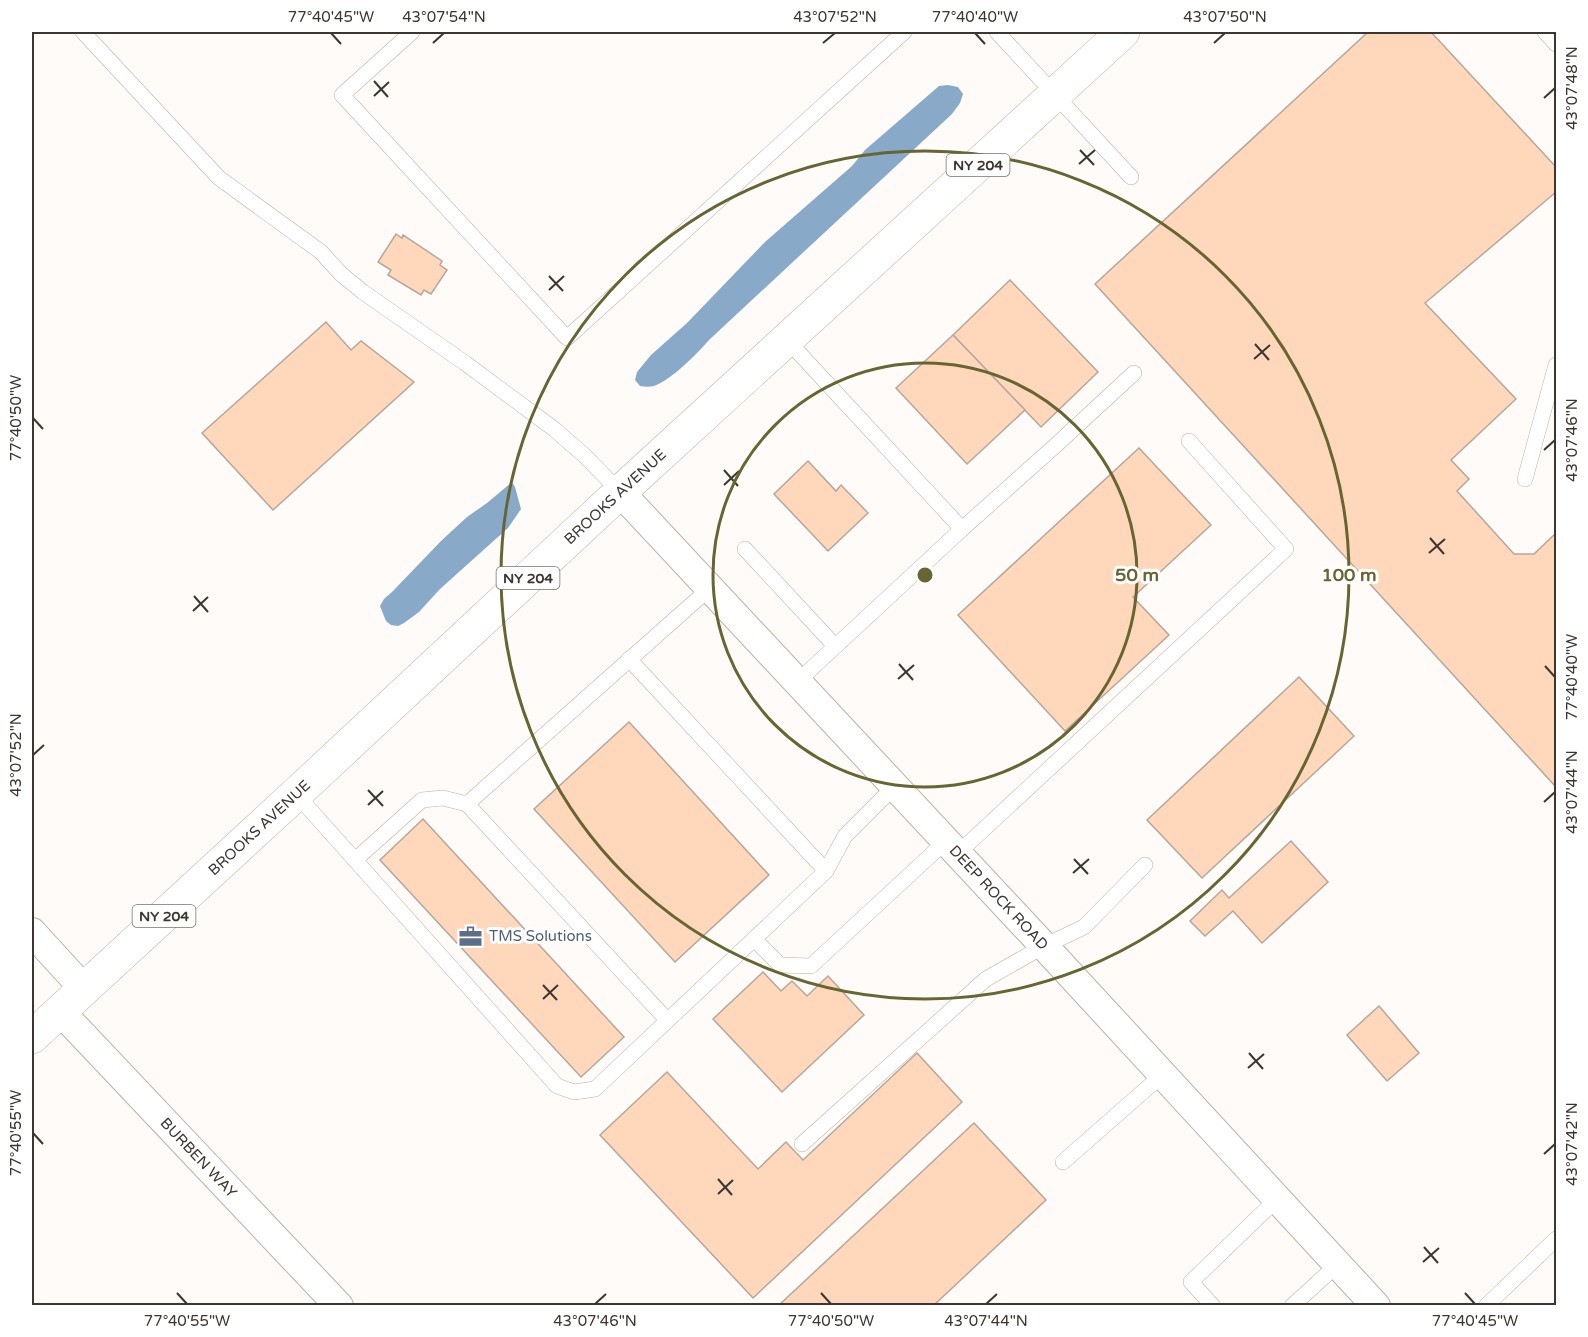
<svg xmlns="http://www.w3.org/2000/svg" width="1588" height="1337" viewBox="0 0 1588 1337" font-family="'Varela Round',sans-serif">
  <rect width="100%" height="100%" fill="#fefbf8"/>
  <g fill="#88a9c8">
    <path d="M948 85 958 87 963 94 960 103 952 114 709 340C698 353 670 381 654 386 649 387 645 387 640 386L635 380 637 372 651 355 687 323 765 242 852 166 865 150 939 86Z"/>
    <polygon points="512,482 515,487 521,509 508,528 440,589 419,612 404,623 398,626 391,625 386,621 380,606 384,599 392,592 441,541 467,517 487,503"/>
  </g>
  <g fill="#ffd7bb" stroke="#b7a69b" stroke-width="1.5">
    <polygon points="1368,32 1431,32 1556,167 1556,192 1425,303 1516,399 1451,460 1469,479 1457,491 1514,554 1534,554 1556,533 1556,787 1095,284"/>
    <polygon points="396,234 402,238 403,235 442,261 440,265 447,270 431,294 424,290 421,295 388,275 391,270 378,262"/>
    <polygon points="1010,280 1098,372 1041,427 953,335"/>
    <polygon points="326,322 351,350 361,341 414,382 273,510 202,433"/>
    <polygon points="953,335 1025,410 967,464 896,388"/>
    <polygon points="1139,448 1211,525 1133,597 1169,635 1065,731 958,615"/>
    <polygon points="808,461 836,491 841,485 868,513 828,551 774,494"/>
    <polygon points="1299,677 1354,736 1202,878 1147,820"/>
    <polygon points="629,722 769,875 675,962 534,809"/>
    <polygon points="423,819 624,1037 581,1077 380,860"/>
    <polygon points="1291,841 1328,882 1262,943 1233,911 1205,936 1190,921 1222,890 1229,898"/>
    <polygon points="763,972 781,991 792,981 807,996 828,976 864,1015 782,1092 713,1019"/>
    <polygon points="1379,1006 1419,1053 1387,1081 1347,1035"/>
    <polygon points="917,1053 962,1102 753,1298 600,1135 667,1072 758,1169 786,1142 803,1160"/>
    <polygon points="974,1123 1046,1200 933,1306 778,1306"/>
  </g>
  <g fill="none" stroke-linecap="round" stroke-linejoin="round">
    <defs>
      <g id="service">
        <polyline points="83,32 219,178 321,252 341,274 363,292 465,363 554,429 585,456 620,492"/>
        <polyline points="412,32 342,95 567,338 904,32"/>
        <polyline points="997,32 1131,177"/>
        <polyline points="1545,32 1556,44"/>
        <polyline points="787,340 962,529 1055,446 1134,373"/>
        <polyline points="1525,479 1556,365"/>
        <polyline points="745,549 835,646"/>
        <polyline points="629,659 826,871"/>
        <polyline points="797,682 962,529"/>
        <polyline points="296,794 557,1086 574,1092 595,1089 826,871 845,836 894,787"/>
        <polyline points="467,804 667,1020"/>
        <polyline points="957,854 1286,549 1189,441"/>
        <polyline points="355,860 422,800 443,798 467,804 710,588"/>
        <polyline points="754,939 780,965 811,966 945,842"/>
        <polyline points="802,1144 986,979 1044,946 1084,927 1145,865"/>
        <polyline points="1063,1162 1162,1075"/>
        <polyline points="1213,1306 1191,1282 1277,1199"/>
        <polyline points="1292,1306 1338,1264"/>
        <polyline points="1486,1306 1556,1239"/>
      </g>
      <g id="minor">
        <path id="s1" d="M620 492 1044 946 1376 1306"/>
        <polyline points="32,932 84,989"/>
        <path id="s2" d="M60 1011 339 1306"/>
      </g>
      <g id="primary">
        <path id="s3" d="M32 1037 296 794 620 492 1123 32"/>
      </g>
    </defs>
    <use href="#service" stroke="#c0afa3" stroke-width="16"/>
    <use href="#minor" stroke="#c0afa3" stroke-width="30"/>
    <use href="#primary" stroke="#c0afa3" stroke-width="34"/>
    <use href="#service" stroke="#fff" stroke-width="15"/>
    <use href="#minor" stroke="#fff" stroke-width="28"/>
    <use href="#primary" stroke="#fff" stroke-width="33"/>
  </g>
  <path fill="none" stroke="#3c3530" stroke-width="2" d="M331 33 341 44M975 33 985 44M433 43 444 33M823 43 835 33M1214 43 1225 33M374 81 388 97M374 96 389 82M1544 98 1555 88M1080 150 1094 165M1079 164 1095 150M549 276 563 291M549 290 564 276M1255 344 1269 360M1254 359 1270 345M33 418 43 429M1544 450 1555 440M724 470 738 486M724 485 739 471M1430 538 1444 554M1429 553 1445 539M194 596 208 612M193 611 208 597M899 664 913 680M1545 666 1555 677M898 679 914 665M33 755 44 745M368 790 383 806M1544 802 1555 792M368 805 383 791M1074 859 1088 874M1073 873 1089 859M543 985 557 1000M543 999 558 985M1249 1053 1263 1069M1248 1068 1264 1054M33 1133 43 1144M1544 1154 1555 1144M718 1179 732 1195M718 1194 733 1180M1424 1247 1438 1263M1423 1262 1439 1248M177 1293 187 1304M821 1293 831 1304M1465 1293 1475 1304M595 1304 606 1294M986 1304 997 1294"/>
  <g fill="none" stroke="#676532" stroke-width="3">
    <circle cx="925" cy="575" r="212"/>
    <circle cx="925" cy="575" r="424"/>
  </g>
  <defs>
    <symbol id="office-bare" viewBox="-9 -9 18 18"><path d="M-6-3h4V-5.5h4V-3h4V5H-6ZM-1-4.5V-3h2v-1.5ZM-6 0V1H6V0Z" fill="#5c6f8a" stroke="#fff" stroke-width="2.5" paint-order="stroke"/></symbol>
  </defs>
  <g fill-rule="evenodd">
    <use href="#office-bare" x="454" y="920" width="33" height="33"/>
  </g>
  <g text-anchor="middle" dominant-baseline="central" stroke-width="6" stroke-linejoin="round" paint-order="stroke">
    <g fill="#fff" stroke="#76726e" stroke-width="1.5">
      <rect x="946.5" y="154" width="63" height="22" rx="4.5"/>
      <rect x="496.5" y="567" width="63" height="22" rx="4.5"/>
      <rect x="132.5" y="905" width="63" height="22" rx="4.5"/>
    </g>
    <g font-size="14" font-weight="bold" fill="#3c3530">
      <text x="978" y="165">NY 204</text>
      <text x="528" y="578">NY 204</text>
      <text x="164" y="916">NY 204</text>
    </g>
    <g font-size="15" fill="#3c3530" stroke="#fff">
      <text stroke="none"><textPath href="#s3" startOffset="795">BROOKS AVENUE</textPath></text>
      <text stroke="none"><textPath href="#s3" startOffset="309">BROOKS AVENUE</textPath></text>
      <text stroke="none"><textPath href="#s1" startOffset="555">DEEP ROCK ROAD</textPath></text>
      <text stroke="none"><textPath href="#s2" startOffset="202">BURBEN WAY</textPath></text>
    </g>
    <g font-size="15" fill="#4e5e75" stroke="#fff" text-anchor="start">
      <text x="489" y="936">TMS Solutions</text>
    </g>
  </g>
  <circle cx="925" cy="575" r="9" fill="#676532" stroke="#fff" stroke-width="3"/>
  <g font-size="18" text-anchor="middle" font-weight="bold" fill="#676532" stroke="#fff" stroke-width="6" stroke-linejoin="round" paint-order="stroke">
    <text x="1137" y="581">50 m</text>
    <text x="1349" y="581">100 m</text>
  </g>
  <rect width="1588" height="1337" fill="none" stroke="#ffffff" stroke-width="66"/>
  <rect x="33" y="33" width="1522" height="1271" fill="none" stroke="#3c3530" stroke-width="2"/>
  <g font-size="15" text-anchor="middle" fill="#3c3530">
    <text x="331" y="22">77°40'45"W</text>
    <text x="444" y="22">43°07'54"N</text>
    <text x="835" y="22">43°07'52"N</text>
    <text x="975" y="22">77°40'40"W</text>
    <text x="1225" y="22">43°07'50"N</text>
    <text transform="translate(1572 88) rotate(-90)" y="5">43°07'48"N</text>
    <text transform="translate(16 418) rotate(-90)" y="5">77°40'50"W</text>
    <text transform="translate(1572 440) rotate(-90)" y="5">43°07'46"N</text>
    <text transform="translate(1572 677) rotate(-90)" y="5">77°40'40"W</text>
    <text transform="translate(16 755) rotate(-90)" y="5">43°07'52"N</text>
    <text transform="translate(1572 792) rotate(-90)" y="5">43°07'44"N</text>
    <text transform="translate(16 1133) rotate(-90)" y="5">77°40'55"W</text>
    <text transform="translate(1572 1144) rotate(-90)" y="5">43°07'42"N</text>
    <text x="187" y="1326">77°40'55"W</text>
    <text x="595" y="1326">43°07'46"N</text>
    <text x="831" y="1326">77°40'50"W</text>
    <text x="986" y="1326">43°07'44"N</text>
    <text x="1475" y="1326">77°40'45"W</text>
  </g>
</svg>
